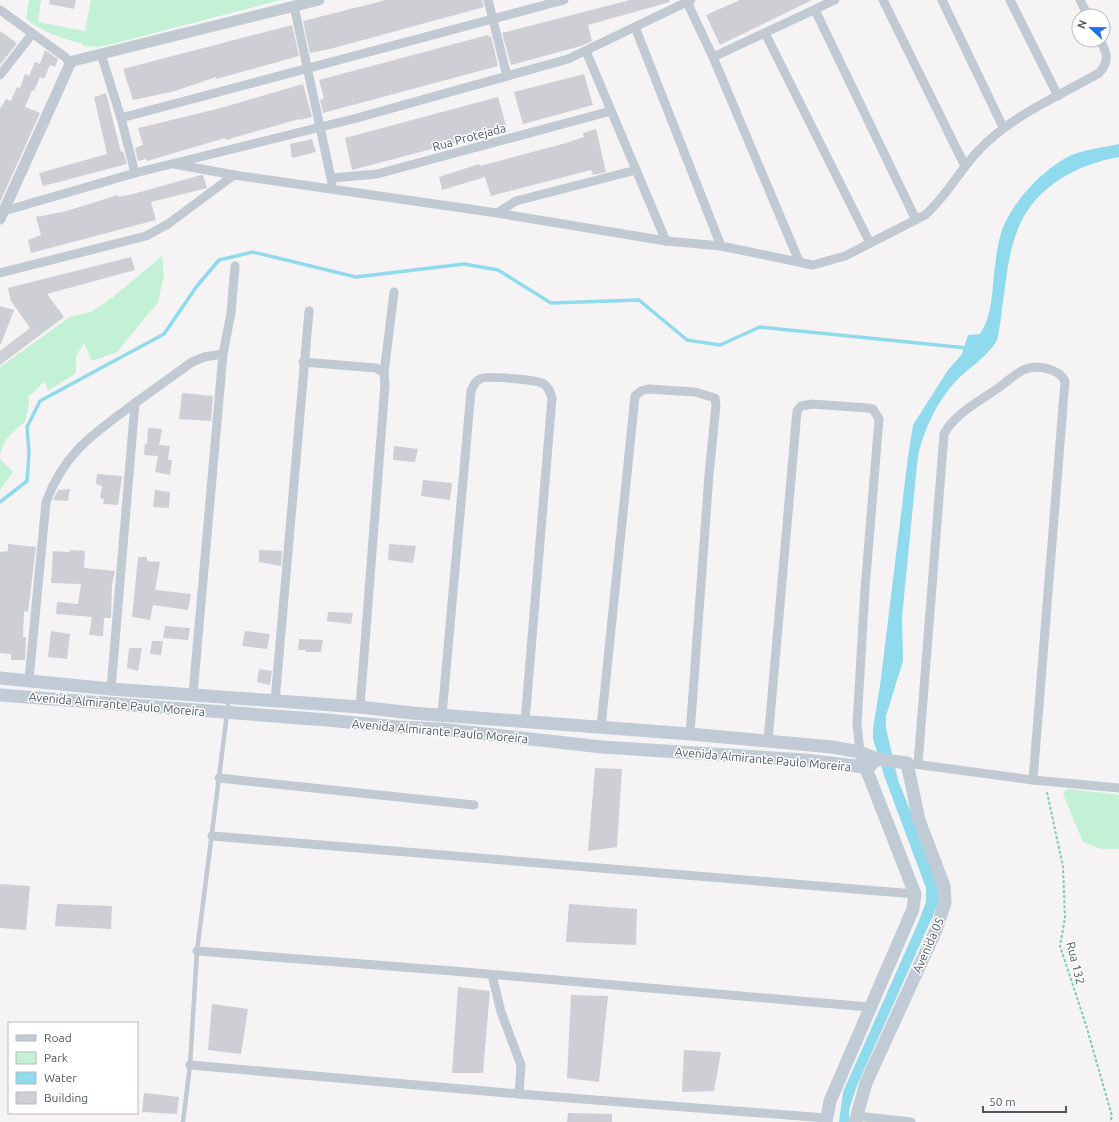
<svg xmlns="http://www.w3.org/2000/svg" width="1119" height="1122" viewBox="0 0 1119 1122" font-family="Ubuntu,sans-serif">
  <rect width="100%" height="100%" fill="#f5f3f3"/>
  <g fill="#c3f1d5">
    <path d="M29 0H41L38 22 85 31 91 0H281L108 45 96 47 82 46 83 44C63 39 42 32 26 19Z"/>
    <path d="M162 256 164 275 158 302 117 352 92 361 84 343 76 356V373L48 391 45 381 29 396V403L25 422C11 433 5 437 0 455V367L70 317 91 312 112 298Z"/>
    <polygon points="0,459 13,472 0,490"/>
    <polygon points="1067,789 1119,795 1119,849 1101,849 1083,842 1063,794"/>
  </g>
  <path fill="#90daee" d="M1119 144V157C1079 164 1038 185 1020 224 1010 246 1007 271 1004 295 1002 305 1000 335 996 342 986 358 968 368 956 381 936 404 926 425 918 455L902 617 903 661 886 716V728L898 780 937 878 939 902 856 1088 849 1110V1122H839L843 1092 918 923 926 902V888L885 778 873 739V728L880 686 908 457 913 425 948 370 962 354 968 335 980 334C993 315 992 288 995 266 997 251 999 233 1007 219 1020 194 1048 165 1074 154 1089 149 1104 147 1119 144Z"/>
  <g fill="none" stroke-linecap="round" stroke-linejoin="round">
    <polyline stroke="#90daee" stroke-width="3.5" points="0,502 27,481 29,453 27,427 40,401 164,334 197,286 219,260 253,252 356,277 464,264 498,270 551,303 639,300 687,340 720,345 760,327 967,348"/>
  </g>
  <g fill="#cdcfd5">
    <polygon points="50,0 76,0 74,9 49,4"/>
    <polygon points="386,0 482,0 484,7 330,49 310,53 303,21"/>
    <polygon points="630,0 669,0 670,2 588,25 592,41 581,46 511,65 502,33"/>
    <polygon points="740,0 812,0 720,45 706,15"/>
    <polygon points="292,25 299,56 216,79 216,77 175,91 133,100 123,69"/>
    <polygon points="0,31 17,43 0,65"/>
    <polygon points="488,35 489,37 491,36 498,66 323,113 320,100 324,98 319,80"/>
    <polygon points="45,50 58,59 55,67 50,65 44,79 40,77 34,91 32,90 25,107 40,113 0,202 0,109 6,99 11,101 17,87 20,88 25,74 29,76 35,62 40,64"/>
    <polygon points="584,74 593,105 523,124 514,92"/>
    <polygon points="303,84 312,117 299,120 299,119 226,140 225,138 147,161 146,159 138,161 135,148 143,145 138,128 217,109"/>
    <polygon points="106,93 121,152 123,151 127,164 43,186 39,173 107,154 94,97"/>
    <polygon points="498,97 507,129 352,170 345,138"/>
    <polygon points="596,129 606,172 593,175 591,170 491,196 485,177 442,190 439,177 479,164 480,166 566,143 584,137 583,133"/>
    <polygon points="312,139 316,152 292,158 290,144"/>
    <polygon points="201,175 203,175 207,188 151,202 156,220 31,253 28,240 41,235 36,217 63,212 118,195 118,197 133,194"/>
    <polygon points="131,257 135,270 47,294 64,317 0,365 0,351 30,328 11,301 8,288"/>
    <polygon points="0,306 14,310 1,344 0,344"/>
    <polygon points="182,393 213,396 211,421 179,419"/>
    <polygon points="148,428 162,429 159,445 170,446 168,460 172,460 170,475 155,472 158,456 144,455 145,444 147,444"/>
    <polygon points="394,446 418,449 415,462 393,460"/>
    <polygon points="97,474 122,476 118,505 103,504 104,499 100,498 102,486 96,484"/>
    <polygon points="423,480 452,483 450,500 421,496"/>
    <polygon points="70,489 68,501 53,500 58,490"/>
    <polygon points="155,490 170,492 169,508 153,507"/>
    <polygon points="8,544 36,547 28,612 24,611 23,637 26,637 25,660 11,660 11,654 0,653 0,552 8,551"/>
    <polygon points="389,544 416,546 413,563 388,560"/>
    <polygon points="70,550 85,551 84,568 115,571 112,585 111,618 104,618 103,636 89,635 92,617 56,614 57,602 78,604 81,584 51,583 53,551 70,552"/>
    <polygon points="259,550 282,551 281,566 259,562"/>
    <polygon points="138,557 147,557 147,561 160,562 155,590 191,594 188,610 153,605 150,620 132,617"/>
    <polygon points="328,612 353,613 351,624 327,621"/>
    <polygon points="165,626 190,628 188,640 163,638"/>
    <polygon points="51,631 70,634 67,659 48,657"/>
    <polygon points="245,631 270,634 267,649 242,646"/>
    <polygon points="299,639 323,640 321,652 305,652 306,650 298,650"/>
    <polygon points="152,641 163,641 161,655 150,654"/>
    <polygon points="129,648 142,648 138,671 127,668"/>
    <polygon points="259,669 272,671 270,685 257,682"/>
    <polygon points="595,768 622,769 617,847 588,851"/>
    <polygon points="0,884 30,886 26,930 0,928"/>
    <polygon points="57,904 112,906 111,929 55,926"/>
    <polygon points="569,904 637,909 636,945 566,942"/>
    <polygon points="458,987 490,991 483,1073 452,1073"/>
    <polygon points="571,995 608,996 599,1082 567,1078"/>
    <polygon points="212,1004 248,1009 241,1054 208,1050"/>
    <polygon points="684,1050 721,1052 714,1091 682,1092"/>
    <polygon points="144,1093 179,1097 177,1114 142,1112"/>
    <polygon points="568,1113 612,1114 612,1122 567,1122"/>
  </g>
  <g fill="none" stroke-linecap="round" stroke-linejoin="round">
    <polyline stroke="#7ad0a6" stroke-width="2" stroke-dasharray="3 2" stroke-linecap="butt" points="1047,792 1063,867 1065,918 1060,946 1086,1025 1112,1116 1110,1122"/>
    <polyline stroke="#c1cad2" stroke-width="4.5" points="183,1122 190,1065 197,951 229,698"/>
    <g stroke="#c1cad2" stroke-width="9">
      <polyline points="488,0 507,76"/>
      <polyline points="883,0 965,166"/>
      <polyline points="942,0 1003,127"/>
      <polyline points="1010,0 1058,96"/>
      <polyline points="1080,0 1088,16"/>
      <polyline points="687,2 713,57 799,261"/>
      <polyline points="294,6 332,183"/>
      <polyline points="0,10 65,57 70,64"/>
      <polyline points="815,10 916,220"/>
      <polyline points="635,27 721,246"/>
      <polyline points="765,33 870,243"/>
      <polyline points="586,51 666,241"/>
      <polyline points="101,54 121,118 135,173"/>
      <polyline points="713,57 835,0"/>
      <polyline points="0,75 32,34"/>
      <polyline points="121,118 564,0"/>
      <path d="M174 164 234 175 497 213 666 241 721 246 813 265 845 256 925 215C947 196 960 169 980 149 1011 116 1059 96 1099 73 1110 61 1107 53 1100 40"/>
      <polyline points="332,178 377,174 611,111"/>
      <polyline points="4,211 135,173 357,118 568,59 691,0"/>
      <polyline points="497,213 516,201 636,170"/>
      <polyline points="0,273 146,236 168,224 234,175"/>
      <polyline points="303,362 376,368 384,373 385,385 360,707"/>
      <polyline points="384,373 394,292"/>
      <path d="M29 680 46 502C65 451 94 434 135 403"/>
      <polyline points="111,689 135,403 192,362 204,357 223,354"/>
      <polyline points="193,694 223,354 231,313 235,266"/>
      <polyline points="275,701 309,311"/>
      <path d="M442 715 471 391C473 386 475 381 480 379 487 375 538 380 544 384 549 388 550 392 552 398L525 722"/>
      <polyline points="601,727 635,396 641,391 648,389 695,392 715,398 716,405 709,475 690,734"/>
      <polyline points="768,741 797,411 801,406 812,404 868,408 873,409 879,419 865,589 857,724 860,752"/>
      <polyline points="914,764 1033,780 1119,788"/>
      <path d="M918 764 944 434C955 413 982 400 1001 386 1008 381 1015 374 1023 370 1036 364 1058 368 1065 381L1033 780"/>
      <polyline points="219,778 474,805"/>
      <polyline points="212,836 915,894"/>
      <polyline points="197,951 453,971 869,1007"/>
      <polyline points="492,975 501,1012 521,1065 519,1094"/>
      <polyline points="190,1065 519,1094 826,1118"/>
      <polyline points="856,1116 911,1122"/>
    </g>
    <polyline stroke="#c1cad2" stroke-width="11" points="0,219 70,64 73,61 319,0"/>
    <g stroke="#c1cbd6" stroke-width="13">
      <polyline points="0,678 111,689 360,707 412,713 690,734 832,747 860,752 877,759 907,763 919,820 944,886 945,903 936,930 866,1083 855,1122"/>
      <polyline points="0,695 327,720 398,727 441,729 602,747 805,760 864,767 871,765 877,759"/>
      <polyline points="826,1122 830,1101 913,909 915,894 862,758"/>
    </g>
  </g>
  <g text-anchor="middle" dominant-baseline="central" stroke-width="3" stroke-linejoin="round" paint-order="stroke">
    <g font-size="12" fill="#4a5661" stroke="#fff">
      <text transform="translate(469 137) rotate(-15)">Rua Protejada</text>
      <text transform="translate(117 704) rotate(5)">Avenida Almirante Paulo Moreira</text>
      <text transform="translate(440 731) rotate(5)">Avenida Almirante Paulo Moreira</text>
      <text transform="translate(763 759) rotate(5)">Avenida Almirante Paulo Moreira</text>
      <text transform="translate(928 945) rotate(-66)">Avenida 05</text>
      <text transform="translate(1076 963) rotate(76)">Rua 132</text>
    </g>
  </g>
  <rect x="8" y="1022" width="130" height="92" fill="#ffffff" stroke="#b7bbc0"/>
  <rect x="16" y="1035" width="20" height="6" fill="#c1cbd6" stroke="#b7bbc0"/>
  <text x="44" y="1042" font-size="12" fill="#4a5661">Road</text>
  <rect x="16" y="1052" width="20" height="12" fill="#c3f1d5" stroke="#b7bbc0"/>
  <text x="44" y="1062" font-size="12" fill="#4a5661">Park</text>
  <rect x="16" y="1072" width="20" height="12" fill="#90daee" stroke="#b7bbc0"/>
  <text x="44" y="1082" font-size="12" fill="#4a5661">Water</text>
  <rect x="16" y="1092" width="20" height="12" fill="#cdcfd5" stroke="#b7bbc0"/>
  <text x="44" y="1102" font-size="12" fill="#4a5661">Building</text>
  <g transform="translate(1091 28) rotate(292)"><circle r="19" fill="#ffffff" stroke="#b7bbc0"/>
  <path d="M0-3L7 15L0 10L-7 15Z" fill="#1a73e8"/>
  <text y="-6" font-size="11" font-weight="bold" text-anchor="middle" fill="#4a5661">N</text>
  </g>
  <path d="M983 1106v6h83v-6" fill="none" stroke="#4a5661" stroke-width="2"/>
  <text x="989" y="1106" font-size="12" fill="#4a5661" stroke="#ffffff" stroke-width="3" paint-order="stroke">50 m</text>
</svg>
